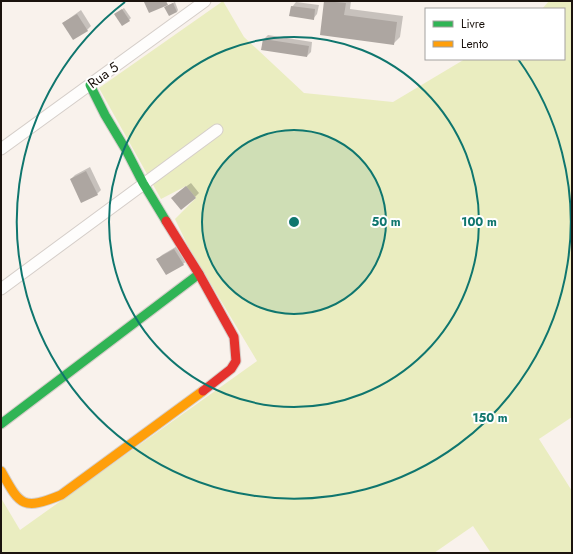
<svg xmlns="http://www.w3.org/2000/svg" width="573" height="554" viewBox="0 0 573 554" font-family="Jost,sans-serif">
  <rect width="100%" height="100%" fill="#f9f2ec"/>
  <polygon fill="#eaedc0" points="223,1 244,37 304,93 393,102 465,59 564,59 564,9 542,9 549,1 572,1 572,417 539,439 572,491 572,553 491,553 473,526 434,553 1,553 1,498 20,530 257,361 187,244 175,219 196,198 186,186 161,199 99,88"/>
  <g fill="#0003">
    <polygon points="325,1 351,1 350,9 403,16 400,37 393,44 321,34"/>
    <polygon points="175,2 178,10 177,12 167,6"/>
    <polygon points="296,2 319,5 317,14 313,19 292,7"/>
    <polygon points="124,8 131,18 129,20 117,13"/>
    <polygon points="81,10 91,26 87,30 63,23"/>
    <polygon points="268,35 312,42 311,52 307,56 263,49 264,39"/>
    <polygon points="90,167 101,190 97,194 71,179 75,175"/>
    <polygon points="191,183 199,193 195,197 176,194"/>
    <polygon points="179,245 188,260 183,264 158,259 162,255"/>
  </g>
  <g fill="#ada6a1">
    <polygon points="146,1 166,1 168,5 149,13 144,2"/>
    <polygon points="324,1 346,3 344,15 397,22 394,45 320,35"/>
    <polygon points="173,3 177,12 169,16 164,7"/>
    <polygon points="291,6 315,9 314,20 289,16"/>
    <polygon points="122,9 130,21 122,26 114,14"/>
    <polygon points="77,14 88,31 73,40 62,23"/>
    <polygon points="263,39 309,46 307,57 261,50"/>
    <polygon points="86,171 98,195 81,203 70,179"/>
    <polygon points="186,186 196,198 181,210 171,198"/>
    <polygon points="174,249 184,265 166,275 156,259"/>
  </g>
  <g fill="none" stroke-linecap="round" stroke-linejoin="round">
    <defs>
      <g id="street">
        <polyline points="1,149 205,1"/>
        <polyline points="1,289 217,130"/>
      </g>
      <g id="fast">
        <polyline points="90,85 105,115 126,150 143,183 166,221"/>
        <polyline points="1,424 199,274"/>
      </g>
      <path id="slow" d="M1 471C20 505 22 511 61 495L203 391"/>
      <polyline id="jam" points="166,221 199,274 234,337 236,361 231,369 203,391"/>
    </defs>
    <use href="#street" stroke="#d5cec9" stroke-width="13"/>
    <use href="#fast" stroke="#d5cec9" stroke-width="11"/>
    <use href="#slow" stroke="#d5cec9" stroke-width="11"/>
    <use href="#jam" stroke="#d5cec9" stroke-width="11"/>
    <use href="#street" stroke="#fefdfc" stroke-width="11"/>
    <use href="#fast" stroke="#30b455" stroke-width="9"/>
    <use href="#slow" stroke="#ff9f0a" stroke-width="9"/>
    <use href="#jam" stroke="#e5322d" stroke-width="9"/>
  </g>
  <circle cx="294" cy="222" r="92" fill="#0f766e" fill-opacity=".12"/>
  <g fill="none" stroke="#0f766e" stroke-width="2">
    <circle cx="294" cy="222" r="92"/>
    <circle cx="294" cy="222" r="185"/>
    <path d="M518 59A277 277 0 1 1 125 2"/>
  </g>
  <g text-anchor="middle" dominant-baseline="central" stroke-width="4" stroke-linejoin="round" paint-order="stroke">
    <g font-size="14" fill="#1b130e" stroke="#fff">
      <text transform="translate(103 75) rotate(-36)">Rua 5</text>
    </g>
  </g>
  <circle cx="294" cy="222" r="6" fill="#0f766e" stroke="#fff" stroke-width="2"/>
  <g font-size="12" text-anchor="middle" font-weight="bold" fill="#0f766e" stroke="#fff" stroke-width="4" stroke-linejoin="round" paint-order="stroke">
    <text x="386" y="226">50 m</text>
    <text x="479" y="226">100 m</text>
    <text x="490" y="422">150 m</text>
  </g>
  <rect width="573" height="554" fill="none" stroke="#1b130e" stroke-width="4"/>
  <rect x="425" y="8" width="140" height="52" fill="#ffffff" stroke="#a4a19f"/>
  <rect x="433" y="21" width="20" height="6" fill="#30b455" stroke="#a4a19f"/>
  <text x="461" y="28" font-size="12" fill="#1b130e">Livre</text>
  <rect x="433" y="41" width="20" height="6" fill="#ff9f0a" stroke="#a4a19f"/>
  <text x="461" y="48" font-size="12" fill="#1b130e">Lento</text>
</svg>
